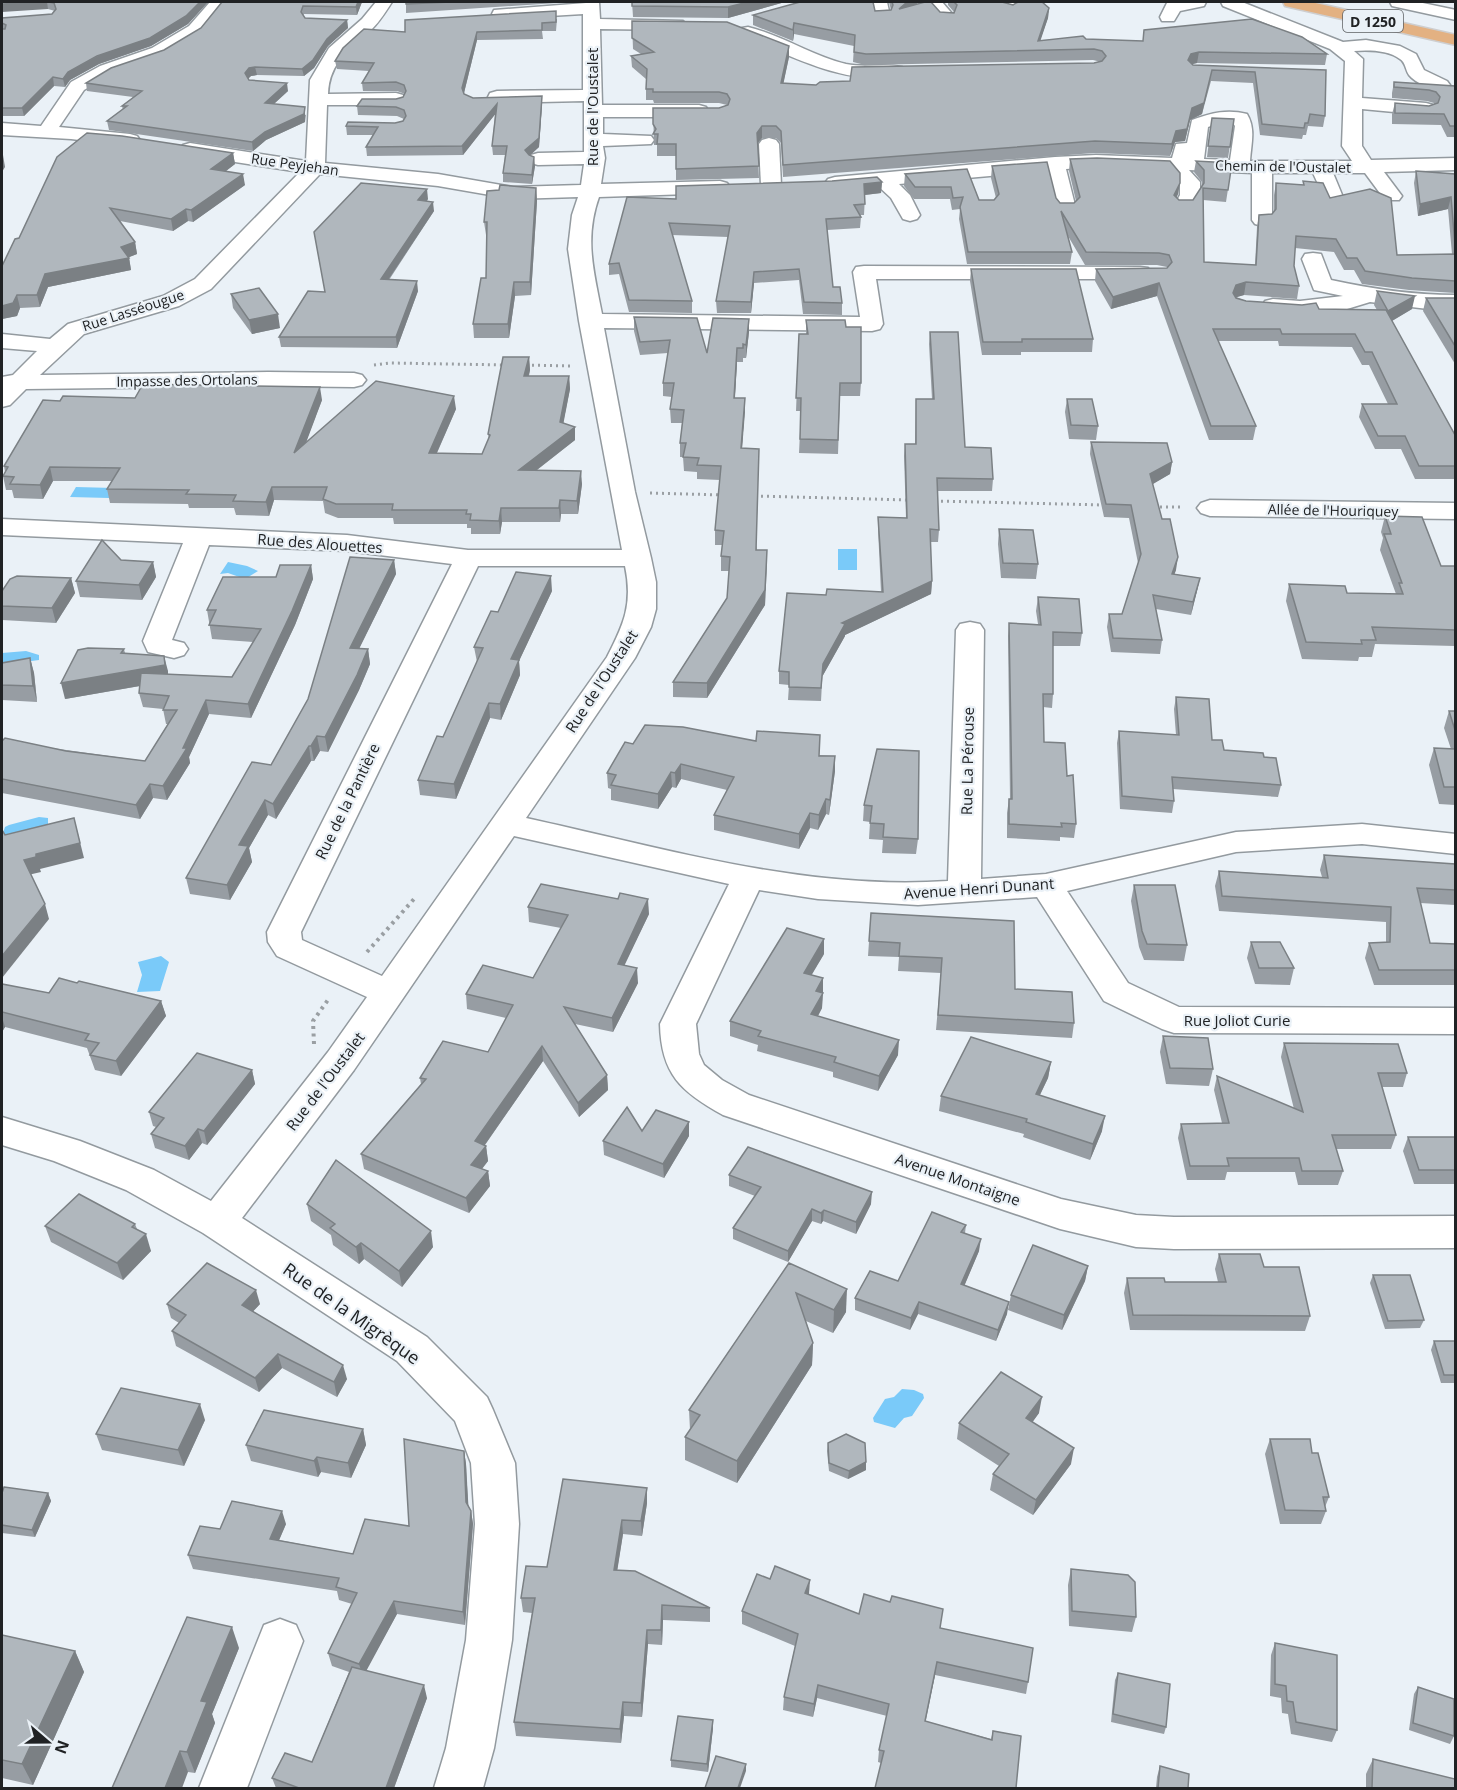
<svg xmlns="http://www.w3.org/2000/svg" width="1457" height="1790" viewBox="0 0 1457 1790" font-family="'Open Sans',sans-serif">
  <rect width="100%" height="100%" fill="#eaf1f7"/>
  <g fill="#7acaf9">
    <polygon points="76,487 114,488 109,498 70,497"/>
    <rect x="838" y="549" width="19" height="21"/>
    <polygon points="228,562 247,566 258,571 245,579 228,573 220,574"/>
    <polygon points="26,651 39,655 39,660 2,665 2,653"/>
    <polygon points="39,817 48,818 48,825 4,835 3,833 5,827 9,825"/>
    <polygon points="161,956 169,962 160,991 137,992 142,975 138,962"/>
    <polygon points="902,1389 914,1390 923,1394 924,1398 912,1416 904,1418 895,1428 874,1422 873,1418 885,1399 894,1397"/>
  </g>
  <g fill="none" stroke-linecap="round" stroke-linejoin="round">
    <defs>
      <g id="minor">
        <polygon points="210,2 226,2 201,34 164,56 112,74 84,90 59,127 130,134 137,136 140,140 137,144 130,146 71,139 2,135 2,123 41,126 71,82 100,66 152,48 189,26"/>
        <path d="M376 2H392C386 11 380 21 372 29 350 49 329 62 328 94L396 93 403 95 405 99 403 103 396 105H327L325 163 438 174 513 187 581 185 584 164 538 165 531 163 528 159 531 155 538 153 584 152V101L497 103 490 101 488 97 490 93 497 91 583 90V14L500 19 494 18 492 14 494 10 599 2 600 19 683 21 686 25 683 29 677 30 600 29 602 105H699L706 107 708 111 706 115 699 117H603V134L651 136 654 140 651 144 603 146 605 158 601 184 720 181 727 183 730 187 727 191 720 193 599 197C584 239 594 272 602 314L860 317 853 272 856 267 864 266 1140 267 1148 268 1151 273 1148 278 1140 279H876L883 324 880 329 872 331 604 328 635 492 651 558 656 582V609L651 627 635 658 526 818C664 848 805 891 948 881L956 630 960 624 970 622 980 624 984 630 981 879 1046 874 1236 832 1362 824 1456 834V854L1362 844 1236 852 1067 891 1128 983 1179 1007 1456 1008V1034L1174 1033 1162 1029 1104 1001 1037 897 918 905 818 899 759 890 696 1024 699 1054 704 1065 722 1080 749 1095 1061 1199 1136 1215 1174 1217 1456 1216V1248L1174 1249 1136 1247 1060 1229 723 1115C681 1092 661 1074 660 1024L729 884 514 836 354 1070 242 1218 427 1337 487 1397 493 1410 515 1463 519 1524 512 1640 494 1748 483 1788H434L446 1748 466 1640 475 1524 471 1463 455 1421 397 1361 203 1233 126 1190 54 1161 2 1145V1117L80 1141 154 1170 211 1201 328 1052 367 997 277 956 268 942 267 932 452 564 347 551 209 545 172 640 184 643 188 649 184 655 174 658 148 652 143 641 183 543 2 535V519L347 535 468 550H622L579 321 568 249 572 215 578 197 513 199 438 186 320 174 211 289 179 306 84 334 40 375 268 372 354 373 362 375 366 380 362 385 354 387 268 386 26 389 10 405 2 407V377L13 375 37 351 2 348V334L50 339 68 324 163 296 195 279 300 172 190 155 183 153 180 149 183 145 190 143 306 161 310 80 329 48 362 19ZM478 566H625C633 604 624 624 607 657L382 976 302 940 301 932Z"/>
        <polygon points="871,2 887,2 890,16 888,20 876,20"/>
        <polygon points="925,2 942,2 955,17 953,21 941,21"/>
        <polygon points="1000,2 1020,2 1021,4 1013,9 1002,6"/>
        <polygon points="1175,2 1206,2 1204,6 1180,11 1174,21 1162,21 1160,17 1167,3"/>
        <path d="M1221 2H1242L1343 42 1366 40 1400 46 1416 54 1424 70 1447 81 1450 85 1447 89C1437 92 1416 84 1409 75 1405 69 1406 63 1400 59 1388 50 1369 50 1354 51L1363 59 1362 98 1426 103 1433 105 1435 109 1433 113 1426 115 1362 109V146L1371 160 1456 158V170L1384 172 1402 196 1399 200H1385L1365 173H1333L1345 202 1342 206H1328L1313 173H1272V220L1269 224 1262 226 1255 224 1252 220V173L1189 170 1200 182V195L1191 210H1177L1174 206 1180 195V184L1172 176 1170 170 1096 167 1066 169 1076 209 1073 213H1059L1056 209 1047 171 899 184 910 195 920 215 917 219 910 221 903 219 891 198 877 185 835 189 828 187 825 183 828 179 835 177 1055 157 1096 155 1172 158 1176 144 1187 143 1192 120C1211 113 1227 109 1247 114 1256 129 1251 144 1250 161H1352L1342 146 1345 61 1330 49 1223 6ZM1219 123H1233L1235 126 1230 160 1204 159 1208 127Z"/>
        <polygon points="1390,2 1418,2 1456,10 1456,20 1392,6"/>
        <path d="M748 27C782 35 812 56 846 64 865 68 884 63 902 67L905 71 902 75C848 88 791 55 742 36L739 32 742 28Z"/>
        <polygon points="769,138 776,140 779,144 781,185 778,189 764,189 761,185 759,144 762,140"/>
        <path d="M1313 253 1321 254 1331 280C1373 289 1413 295 1456 295V309H1428L1370 302 1347 309 1300 315 1265 311 1262 306 1265 301 1273 299 1300 301 1343 296 1314 290 1302 259 1305 254Z"/>
        <polygon points="1210,500 1456,503 1456,519 1210,516 1201,513 1197,508 1201,503"/>
        <polygon points="280,1619 296,1625 303,1641 247,1788 199,1788 264,1625"/>
      </g>
      <polygon id="major" points="1283,2 1311,2 1456,35 1456,45 1285,6"/>
    </defs>
    <use href="#minor" stroke="#939a9f" stroke-width="3"/>
    <use href="#major" stroke="#cececf" stroke-width="3"/>
    <g stroke="#9a9fa3" stroke-width="3" stroke-dasharray="2 4" stroke-linecap="butt">
      <polyline points="374,365 391,363 507,365"/>
      <polyline points="526,365 573,366"/>
      <polyline points="650,493 723,495"/>
      <polyline points="755,496 909,500"/>
      <polyline points="935,501 1104,505"/>
      <polyline points="1154,507 1182,507"/>
    </g>
    <g stroke="#9a9fa3" stroke-width="4" stroke-dasharray="3 4.5" stroke-linecap="butt">
      <polyline points="367,952 414,899"/>
      <polyline points="314,1044 313,1021 330,997"/>
    </g>
    <use href="#minor" fill="#fff" fill-rule="evenodd"/>
    <use href="#major" fill="#e3b182" fill-rule="evenodd"/>
  </g>
  <g fill="#979da3">
    <polygon points="2,2 208,2 188,24 151,46 99,64 70,80 65,87 54,86 24,116 2,116 2,18 52,14 55,11 48,9"/>
    <polygon points="222,2 362,2 357,15 304,14 303,16 305,18 347,20 348,28 328,46 314,68 304,76 257,75 251,76 248,78 249,80 288,91 274,104 306,115 305,122 266,140 253,151 109,130 107,121 123,110 122,106 133,97 87,91 86,83 164,50 201,28"/>
    <polygon points="406,2 558,2 557,3 406,13"/>
    <polygon points="632,2 785,2 728,18 633,17"/>
    <polygon points="889,2 919,2 916,4 940,12 954,12 948,5 948,2 1002,2 1013,5 1016,3 1015,2 1042,2 1049,8 1048,18 1040,40 1086,39 1327,54 1325,65 1197,63 1191,64 1193,65 1326,70 1325,116 1323,127 1308,126 1306,135 1303,135 1302,139 1260,135 1253,83 1211,81 1202,114 1190,120 1185,141 1175,142 1170,156 1094,153 783,177 781,143 776,138 762,138 757,143 759,178 676,180 676,156 657,156 657,145 654,145 653,108 719,108 727,105 719,103 654,103 653,100 646,100 646,79 632,67 631,56 641,54 633,49 632,21 789,57 783,84 816,85 850,81 1094,63 1101,62 1093,60 865,65 853,62 854,46 794,34 793,41 753,25 753,15 891,10"/>
    <polygon points="557,19 556,31 542,31 543,39 477,40 464,93 464,94 473,98 542,104 539,147 529,156 535,166 532,184 503,182 503,173 505,155 493,155 492,146 495,114 463,155 367,156 366,147 373,135 347,135 346,126 395,123 403,121 404,119 397,116 358,115 357,106 396,99 403,97 405,94 397,91 363,91 362,83 369,71 337,69 335,61 405,32"/>
    <polygon points="1394,82 1455,86 1455,137 1447,137 1441,125 1392,124 1392,114 1395,103 1429,106 1434,104 1434,103 1427,101 1392,98 1392,93"/>
    <polygon points="1212,118 1234,119 1228,158 1207,157"/>
    <polygon points="233,153 235,164 226,171 245,185 193,222 188,221 173,231 120,221 135,242 137,254 129,257 131,270 48,287 40,307 20,308 17,316 2,319 2,266 19,238"/>
    <polygon points="1070,159 1178,194 1176,198 1179,200 1193,200 1202,186 1202,182 1194,172 1196,161 1232,163 1226,202 1203,200 1204,262 1255,265 1257,227 1259,215 1272,214 1274,212 1274,195 1276,183 1303,185 1303,181 1330,198 1397,255 1452,254 1448,209 1418,216 1414,183 1416,171 1455,174 1455,293 1409,290 1362,284 1354,270 1344,270 1334,252 1295,248 1294,266 1299,286 1297,299 1244,295 1236,297 1246,301 1319,309 1377,310 1374,305 1377,291 1412,309 1392,321 1455,435 1455,479 1415,479 1401,449 1375,449 1359,417 1362,404 1388,404 1369,365 1362,365 1352,347 1279,346 1278,341 1218,341 1256,426 1253,440 1209,440 1157,296 1111,309 1095,281 1096,269 1167,268 1167,267 1157,265 1085,265 1068,236 1072,252 1070,264 967,264 959,219 960,209 952,210 950,199 914,199 904,186 905,174 967,169 979,200 994,200 996,198 991,178 992,166 1056,198 1060,203 1074,203 1076,201 1069,171"/>
    <polygon points="882,182 881,193 865,195 864,215 860,215 861,217 860,228 827,230 833,287 842,303 842,315 803,314 799,280 754,283 751,313 717,313 716,301 728,237 672,235 692,301 692,313 629,312 619,274 609,275 609,264 676,199"/>
    <polygon points="536,188 537,201 531,295 515,296 509,338 474,338 473,324 486,278 487,235 486,235 484,222"/>
    <polygon points="428,199 427,201 434,211 389,280 418,291 397,348 281,347 279,337 325,292 314,232"/>
    <polygon points="971,269 1093,339 1092,352 1021,352 1021,355 982,355 970,281"/>
    <polygon points="231,294 280,328 252,334 233,308"/>
    <polygon points="1426,298 1455,298 1455,364 1423,311"/>
    <polygon points="634,317 707,353 749,319 749,332 746,358 743,358 743,362 737,362 735,398 745,398 742,448 757,550 767,564 765,605 707,698 673,697 673,682 727,598 729,571 721,571 721,556 722,545 715,545 715,530 720,480 697,479 697,472 684,471 683,457 680,457 680,443 682,423 671,423 670,409 672,397 663,396 663,383 668,353 640,355 634,331"/>
    <polygon points="806,320 846,327 861,383 860,396 840,396 838,454 799,453 801,411 796,411 799,334 806,334"/>
    <polygon points="930,332 965,447 993,479 992,491 937,491 939,530 938,542 930,542 932,581 931,594 845,635 845,636 822,677 821,701 788,700 789,685 779,684 779,671 881,592 878,529 878,517 906,518 904,456 905,444 915,444 916,399 932,399 929,344"/>
    <polygon points="529,357 530,370 529,376 569,376 570,389 563,423 575,427 575,440 537,470 582,484 578,514 561,514 560,522 502,522 500,534 471,534 471,528 467,528 467,524 394,524 393,518 338,518 325,513 323,501 274,500 269,516 236,515 234,508 189,508 188,504 110,503 107,489 112,481 53,481 43,499 14,498 12,490 6,490 3,476 5,472 4,466 60,401 135,398 322,400 305,444 456,409 437,453 482,454 489,439 488,434"/>
    <polygon points="1067,399 1098,426 1096,440 1069,439 1065,412"/>
    <polygon points="1091,442 1172,462 1170,474 1152,484 1176,570 1174,574 1200,578 1197,591 1191,615 1156,609 1162,640 1160,654 1111,652 1107,627 1109,614 1122,614 1138,563 1129,518 1104,517 1090,454"/>
    <polygon points="1385,516 1441,566 1455,566 1455,646 1375,644 1372,657 1359,657 1358,661 1302,659 1286,601 1289,584 1347,593 1396,594 1380,550 1383,538 1381,532"/>
    <polygon points="999,529 1038,564 1036,579 1001,578 998,544"/>
    <polygon points="121,560 153,562 156,577 142,600 80,597 76,581"/>
    <polygon points="394,560 396,574 359,649 368,649 370,664 359,690 328,752 320,751 314,761 311,761 276,819 268,815 249,848 252,862 230,900 190,894 186,878 271,765"/>
    <polygon points="311,565 313,579 295,625 251,718 209,714 189,757 190,763 167,800 153,798 140,819 2,793 2,741 145,761 168,724 166,724 163,709 143,707 139,693 140,686 65,699 124,649 125,653 168,671 168,674 232,677 253,642 212,639 207,610 276,577"/>
    <polygon points="71,578 75,593 56,623 2,620 2,591"/>
    <polygon points="552,591 519,661 520,675 501,720 490,718 456,799 420,795 418,780 443,737 477,662 474,647 498,612"/>
    <polygon points="1038,597 1082,633 1080,646 1053,646 1053,694 1052,708 1043,707 1044,742 1067,776 1076,824 1074,838 1060,837 1060,841 1007,838 1007,813 1009,799 1010,799 1008,636 1009,623 1038,624 1036,611"/>
    <polygon points="30,658 34,673 37,702 2,700 2,663"/>
    <polygon points="1176,697 1212,740 1224,750 1264,757 1281,785 1278,797 1173,789 1174,801 1172,813 1120,809 1117,743 1119,731 1176,735 1174,709"/>
    <polygon points="1449,711 1455,711 1455,805 1439,804 1429,765 1434,748 1451,749 1444,728"/>
    <polygon points="633,744 835,756 835,771 829,815 826,814 818,830 810,828 799,849 714,830 714,815 727,790 681,779 676,788 672,787 658,809 611,800 611,789 608,788 607,773"/>
    <polygon points="877,749 918,839 916,854 882,853 883,840 869,839 870,822 863,821 864,805"/>
    <polygon points="1324,855 1455,864 1455,905 1420,903 1430,943 1455,944 1455,985 1374,985 1365,958 1369,943 1386,942 1386,922 1219,911 1215,886 1219,871 1322,877 1320,870"/>
    <polygon points="1134,885 1187,945 1184,961 1144,960 1139,947 1131,901"/>
    <polygon points="528,907 649,914 624,965 638,983 613,1032 575,1024 607,1075 608,1090 579,1117 543,1061 485,1145 486,1146 488,1161 482,1169 488,1171 490,1186 469,1213 364,1169 361,1154 421,1084 420,1078 488,1052 506,1018 467,1009 466,994 533,978 561,928 529,922"/>
    <polygon points="871,913 1015,989 1074,1023 1072,1038 936,1030 941,973 898,971 899,957 868,956"/>
    <polygon points="1251,942 1294,968 1290,985 1255,984 1247,958"/>
    <polygon points="824,954 811,975 823,978 822,1008 818,1016 898,1055 878,1091 833,1077 833,1072 757,1051 758,1045 730,1036 730,1021"/>
    <polygon points="77,983 161,1001 166,1016 121,1076 95,1070 87,1048 5,1027 2,1032 2,984 49,993"/>
    <polygon points="1163,1036 1213,1069 1209,1086 1166,1084 1160,1052"/>
    <polygon points="1284,1043 1407,1073 1403,1087 1382,1087 1396,1135 1391,1149 1336,1149 1343,1171 1338,1185 1298,1185 1295,1172 1227,1172 1225,1180 1187,1180 1178,1138 1181,1124 1222,1123 1214,1090 1217,1076 1294,1109 1281,1057"/>
    <polygon points="1051,1062 1048,1078 1040,1095 1102,1131 1090,1160 1023,1137 1024,1134 939,1111 941,1096"/>
    <polygon points="252,1070 255,1084 207,1145 202,1143 189,1160 155,1148 151,1134 156,1127 153,1126 149,1112"/>
    <polygon points="689,1122 689,1136 664,1178 604,1155 603,1141 642,1131"/>
    <polygon points="1408,1137 1455,1137 1455,1184 1414,1184 1403,1151"/>
    <polygon points="729,1175 871,1204 856,1234 823,1221 821,1224 812,1221 788,1262 733,1239 733,1228 755,1196 729,1186"/>
    <polygon points="307,1204 433,1247 402,1287 364,1259 359,1264 333,1245 331,1235 311,1221"/>
    <polygon points="135,1224 137,1229 151,1251 123,1280 51,1242 45,1226"/>
    <polygon points="966,1225 965,1233 979,1251 964,1286 1007,1314 996,1341 918,1314 910,1330 855,1310 855,1298 898,1281"/>
    <polygon points="1219,1254 1264,1267 1310,1316 1305,1331 1130,1330 1124,1293 1127,1278 1165,1282 1218,1282 1215,1269"/>
    <polygon points="789,1263 846,1312 833,1333 806,1321 813,1343 812,1365 737,1483 685,1460 685,1437 690,1430 689,1410"/>
    <polygon points="1088,1266 1085,1281 1062,1330 1008,1310 1011,1295"/>
    <polygon points="1373,1275 1424,1320 1420,1328 1385,1329 1370,1283"/>
    <polygon points="167,1304 260,1304 253,1311 347,1379 337,1397 282,1368 259,1392 176,1346 172,1331 179,1323 171,1318"/>
    <polygon points="1434,1341 1455,1341 1455,1383 1441,1383 1431,1350"/>
    <polygon points="1039,1413 1032,1422 1071,1464 1033,1515 990,1490 993,1474 999,1466 957,1439 959,1423"/>
    <polygon points="205,1420 184,1466 102,1450 96,1434"/>
    <polygon points="363,1429 366,1445 351,1478 321,1472 318,1477 251,1461 246,1445"/>
    <polygon points="1270,1439 1312,1453 1329,1497 1325,1507 1326,1511 1321,1524 1280,1524 1265,1454"/>
    <polygon points="828,1443 866,1462 866,1470 848,1479 829,1471 827,1451"/>
    <polygon points="464,1451 466,1464 468,1506 471,1511 473,1524 465,1625 397,1614 366,1670 427,1698 394,1788 276,1788 272,1778 312,1762 349,1672 332,1666 328,1653 352,1604 339,1600 337,1591 193,1569 188,1555 220,1529 286,1524 279,1540 353,1554 409,1526"/>
    <polygon points="647,1488 647,1503 642,1536 623,1534 617,1570 710,1608 710,1622 663,1620 662,1645 648,1644 642,1717 624,1716 621,1743 516,1736 514,1722 532,1613 523,1612 521,1598 547,1567"/>
    <polygon points="2,1493 48,1493 51,1501 35,1537 2,1533"/>
    <polygon points="1071,1569 1136,1617 1132,1632 1069,1626 1068,1585"/>
    <polygon points="770,1579 859,1614 940,1628 1028,1682 1026,1694 935,1675 925,1721 991,1739 993,1731 1021,1736 881,1763 878,1762 879,1750 887,1716 817,1698 813,1717 783,1710 784,1697 795,1646 742,1624 742,1611"/>
    <polygon points="2,1635 75,1651 84,1672 33,1785 2,1778"/>
    <polygon points="1275,1643 1337,1730 1332,1742 1291,1734 1288,1714 1282,1713 1281,1698 1270,1696 1271,1655"/>
    <polygon points="239,1648 212,1714 215,1723 195,1773 188,1772 112,1788"/>
    <polygon points="1118,1673 1166,1727 1164,1734 1111,1722 1115,1680"/>
    <polygon points="1418,1687 1454,1736 1450,1744 1409,1730 1414,1694"/>
    <polygon points="713,1720 713,1728 708,1772 671,1767 671,1760"/>
    <polygon points="1373,1759 1455,1788 1366,1788 1366,1774"/>
    <polygon points="1160,1766 1188,1788 1156,1788 1157,1777"/>
  </g>
  <g fill="#7b8084">
    <polygon points="40,2 47,2 48,9 2,12 2,4"/>
    <polygon points="200,2 208,2 188,24 151,46 99,64 70,80 65,87 63,79 68,72"/>
    <polygon points="358,2 362,2 357,15 356,7"/>
    <polygon points="748,2 785,2 728,18 728,7"/>
    <polygon points="907,2 919,2 898,19 899,9"/>
    <polygon points="1049,8 1048,18 1037,51 1038,41"/>
    <polygon points="347,20 348,28 328,46 314,68 304,76 302,69 327,39"/>
    <polygon points="794,23 794,34 793,41 793,30"/>
    <polygon points="477,32 477,40 463,97 462,88"/>
    <polygon points="789,46 789,57 781,95 781,83"/>
    <polygon points="1199,52 1197,63 1189,65 1188,60 1191,54"/>
    <polygon points="255,67 257,75 251,76 246,81 245,73 249,68"/>
    <polygon points="1212,70 1202,114 1190,120 1185,141 1175,142 1170,156 1172,144 1176,131 1192,108"/>
    <polygon points="53,77 54,86 24,116 22,108"/>
    <polygon points="287,83 288,91 266,111 265,103"/>
    <polygon points="542,96 542,104 539,147 526,159 525,150"/>
    <polygon points="497,104 497,112 463,155 462,146"/>
    <polygon points="305,107 305,122 266,140 253,151 252,142 265,132"/>
    <polygon points="762,126 762,138 757,144 757,133"/>
    <polygon points="233,153 235,164 213,181 211,169"/>
    <polygon points="3,155 5,167 2,172 2,156"/>
    <polygon points="534,157 535,166 532,184 532,175"/>
    <polygon points="243,174 245,185 193,222 191,210"/>
    <polygon points="882,182 881,193 864,195 864,184"/>
    <polygon points="1180,183 1178,194 1172,207 1174,195"/>
    <polygon points="536,188 537,201 531,295 530,282"/>
    <polygon points="427,189 428,199 419,210 418,200"/>
    <polygon points="1451,197 1448,209 1418,216 1420,204"/>
    <polygon points="433,202 434,211 382,289 381,279"/>
    <polygon points="186,209 188,221 173,231 171,219"/>
    <polygon points="135,242 137,254 127,258 129,258 131,270 48,287 40,307 37,295 45,274"/>
    <polygon points="754,272 754,283 751,313 751,302"/>
    <polygon points="417,281 418,291 397,348 396,337"/>
    <polygon points="514,282 515,296 509,338 508,324"/>
    <polygon points="1246,282 1244,295 1234,298 1233,293 1236,285"/>
    <polygon points="1159,283 1157,296 1111,309 1113,297"/>
    <polygon points="17,295 20,308 17,316 2,319 2,306"/>
    <polygon points="1415,296 1412,309 1385,325 1388,311"/>
    <polygon points="278,314 280,328 252,334 249,320"/>
    <polygon points="749,319 749,332 746,358 746,345"/>
    <polygon points="737,348 737,362 734,412 734,398"/>
    <polygon points="529,357 530,370 525,389 524,376"/>
    <polygon points="569,376 570,389 561,436 560,422"/>
    <polygon points="320,387 322,400 297,467 294,453"/>
    <polygon points="454,396 456,409 431,466 429,453"/>
    <polygon points="745,398 745,412 741,462 741,448"/>
    <polygon points="575,427 575,440 520,483 519,470"/>
    <polygon points="1172,462 1170,474 1148,487 1150,474"/>
    <polygon points="50,467 53,481 43,499 40,485"/>
    <polygon points="581,471 582,484 578,514 577,501"/>
    <polygon points="272,487 274,500 269,516 266,502"/>
    <polygon points="560,500 561,514 560,522 559,508"/>
    <polygon points="501,508 502,522 500,534 499,521"/>
    <polygon points="767,550 765,605 707,698 707,683"/>
    <polygon points="1178,557 1176,570 1170,587 1172,574"/>
    <polygon points="394,560 396,574 352,663 350,648"/>
    <polygon points="153,562 156,577 142,600 139,585"/>
    <polygon points="311,565 313,579 295,625 251,718 248,704"/>
    <polygon points="551,576 552,591 519,661 520,675 501,720 500,704 511,659"/>
    <polygon points="71,578 75,593 56,623 52,608"/>
    <polygon points="1200,578 1197,591 1191,615 1193,602"/>
    <polygon points="932,581 931,594 845,635 845,636 822,677 821,701 823,664 842,623"/>
    <polygon points="368,649 370,664 359,690 328,752 325,737"/>
    <polygon points="164,656 168,671 168,681 65,699 61,683"/>
    <polygon points="30,658 34,673 37,702 33,686"/>
    <polygon points="206,700 209,714 189,757 190,763 167,800 163,786 183,748"/>
    <polygon points="489,703 490,718 456,799 454,784"/>
    <polygon points="317,736 320,751 314,761 311,746"/>
    <polygon points="309,746 311,761 276,819 273,804"/>
    <polygon points="835,756 835,771 829,815 830,800"/>
    <polygon points="681,764 681,779 676,788 675,773"/>
    <polygon points="671,772 672,787 658,809 658,794"/>
    <polygon points="150,784 153,798 140,819 136,805"/>
    <polygon points="826,799 826,814 818,830 819,815"/>
    <polygon points="265,800 268,815 249,848 252,862 230,900 227,885 239,845"/>
    <polygon points="810,813 810,828 799,849 799,834"/>
    <polygon points="74,818 84,858 40,869 41,872 28,875 24,860 36,854"/>
    <polygon points="648,899 649,914 618,979 618,964"/>
    <polygon points="45,904 49,919 2,978 2,956"/>
    <polygon points="824,939 824,954 804,988 804,973"/>
    <polygon points="637,968 638,983 613,1032 612,1018"/>
    <polygon points="823,978 823,993 816,991"/>
    <polygon points="823,993 822,1008 811,1029 811,1014"/>
    <polygon points="161,1001 166,1016 121,1076 116,1061"/>
    <polygon points="2,1017 5,1027 2,1032"/>
    <polygon points="899,1040 898,1055 878,1091 879,1076"/>
    <polygon points="542,1046 543,1061 477,1156 475,1141"/>
    <polygon points="1051,1062 1048,1078 1033,1109 1036,1094"/>
    <polygon points="252,1070 255,1084 207,1145 204,1131"/>
    <polygon points="607,1075 608,1090 579,1117 578,1103"/>
    <polygon points="1105,1116 1102,1131 1090,1160 1093,1144"/>
    <polygon points="689,1122 689,1136 664,1178 663,1164"/>
    <polygon points="198,1129 202,1143 189,1160 185,1146"/>
    <polygon points="486,1146 488,1161 473,1180 471,1165"/>
    <polygon points="488,1171 490,1186 469,1213 466,1198"/>
    <polygon points="872,1192 871,1204 856,1234 856,1222"/>
    <polygon points="812,1209 812,1221 788,1262 788,1251"/>
    <polygon points="824,1210 823,1221 821,1224 821,1213"/>
    <polygon points="431,1231 433,1247 402,1287 399,1271"/>
    <polygon points="146,1234 151,1251 123,1280 117,1263"/>
    <polygon points="981,1239 979,1251 960,1296 961,1284"/>
    <polygon points="361,1243 364,1259 359,1264 356,1247"/>
    <polygon points="1088,1266 1085,1281 1062,1330 1064,1315"/>
    <polygon points="847,1289 846,1312 833,1333 834,1310"/>
    <polygon points="256,1290 260,1304 246,1319 242,1305"/>
    <polygon points="919,1302 918,1314 910,1330 911,1318"/>
    <polygon points="1009,1302 1007,1314 996,1341 998,1330"/>
    <polygon points="813,1343 812,1365 737,1483 737,1461"/>
    <polygon points="278,1354 282,1368 259,1392 255,1378"/>
    <polygon points="343,1365 347,1379 337,1397 334,1382"/>
    <polygon points="1042,1397 1039,1413 1024,1434 1026,1418"/>
    <polygon points="200,1404 205,1420 184,1466 178,1450"/>
    <polygon points="363,1429 366,1445 351,1478 348,1463"/>
    <polygon points="1074,1448 1071,1464 1033,1515 1036,1500"/>
    <polygon points="464,1451 466,1464 469,1516 466,1502"/>
    <polygon points="317,1457 321,1472 318,1477 314,1461"/>
    <polygon points="866,1462 866,1470 848,1479 849,1471"/>
    <polygon points="647,1488 647,1503 642,1536 641,1521"/>
    <polygon points="48,1493 51,1501 35,1537 32,1530"/>
    <polygon points="282,1511 286,1524 274,1552 270,1539"/>
    <polygon points="471,1511 473,1524 465,1625 463,1612"/>
    <polygon points="622,1520 623,1534 615,1585 614,1570"/>
    <polygon points="810,1580 809,1594 805,1606 805,1593"/>
    <polygon points="394,1601 397,1614 363,1677 359,1664"/>
    <polygon points="662,1605 663,1620 662,1645 661,1630"/>
    <polygon points="232,1627 239,1648 212,1714 215,1723 195,1773 187,1752 201,1701"/>
    <polygon points="647,1630 648,1644 642,1717 641,1703"/>
    <polygon points="75,1651 84,1672 33,1785 22,1764"/>
    <polygon points="937,1662 935,1675 923,1734 925,1721"/>
    <polygon points="424,1685 427,1698 394,1788 386,1788"/>
    <polygon points="818,1685 817,1698 813,1717 814,1704"/>
    <polygon points="623,1702 624,1716 621,1743 620,1729"/>
    <polygon points="713,1720 713,1728 708,1772 707,1764"/>
    <polygon points="180,1751 188,1772 182,1788 165,1788"/>
    <polygon points="746,1764 746,1771 740,1788 738,1788"/>
  </g>
  <g fill="#b0b7bd" stroke="#7b8084" stroke-width="1.5">
    <polygon points="2,2 40,2 2,4"/>
    <polygon points="49,2 200,2 186,16 150,38 97,56 68,72 63,79 53,77 22,108 2,108 2,29 5,29 6,25 2,23 2,18 52,14 56,9 54,3"/>
    <polygon points="222,2 358,2 356,7 303,6 301,12 305,18 347,20 327,39 313,60 302,69 255,67 249,68 245,73 249,80 287,83 265,103 305,107 304,114 265,132 252,142 107,121 127,106 122,106 142,91 86,83 111,68 164,50 201,28"/>
    <polygon points="406,2 451,2 406,4"/>
    <polygon points="632,2 748,2 728,7 632,6"/>
    <polygon points="800,2 873,2 875,11 891,10 893,5 892,2 907,2 899,9 925,2 931,2 940,12 954,13 957,5 954,2 1002,2 1013,5 1018,2 1042,2 1049,8 1038,41 1083,36 1086,39 1143,41 1144,30 1252,19 1302,37 1327,54 1199,52 1191,54 1188,60 1193,65 1326,70 1325,116 1310,114 1308,123 1305,123 1304,128 1262,124 1255,72 1212,70 1204,103 1192,108 1187,129 1176,131 1172,144 1095,141 783,165 781,131 776,126 762,126 757,133 759,166 676,169 676,144 657,144 658,134 653,134 656,129 653,124 653,108 719,108 728,105 730,99 727,94 719,92 653,92 653,89 646,89 647,69 631,56 654,52 632,38 632,21 727,22 789,46 781,83 816,85 820,82 850,81 852,67 1094,63 1102,61 1106,56 1102,51 1094,49 866,54 854,52 855,35 794,23 793,30 753,15"/>
    <polygon points="556,11 556,22 542,23 542,30 477,32 462,88 464,94 473,98 542,96 539,138 525,150 529,155 534,157 532,175 503,173 507,146 492,146 497,104 462,146 366,147 378,127 346,126 348,122 395,123 403,121 406,116 404,110 396,107 357,106 362,99 396,99 403,97 406,91 404,85 396,82 362,83 374,63 335,61 343,48 364,29 405,32 405,20"/>
    <polygon points="1394,82 1455,86 1455,126 1450,126 1444,114 1395,113 1395,103 1429,106 1438,103 1440,97 1436,92 1429,90 1394,87"/>
    <polygon points="1212,118 1234,119 1230,147 1208,146"/>
    <polygon points="87,133 122,136 233,153 211,169 243,174 191,210 186,209 171,219 110,208 135,242 121,247 129,258 45,274 37,295 17,295 13,303 2,306 2,266 15,239 19,238 57,157"/>
    <polygon points="1097,158 1170,161 1180,173 1180,183 1174,195 1179,200 1193,200 1204,183 1204,170 1196,161 1232,163 1228,190 1203,188 1204,262 1256,265 1259,215 1272,214 1276,209 1276,183 1304,185 1303,181 1323,183 1330,198 1370,189 1391,198 1397,255 1455,254 1455,281 1412,278 1365,271 1357,258 1347,258 1336,239 1296,236 1294,266 1299,286 1246,282 1236,285 1233,293 1236,298 1246,301 1302,305 1316,303 1319,309 1386,310 1455,435 1455,466 1419,466 1405,436 1378,436 1362,404 1397,404 1372,352 1365,352 1355,334 1282,334 1280,329 1213,329 1256,426 1211,426 1159,283 1113,297 1096,269 1167,268 1172,262 1169,255 1159,253 1086,252 1061,211 1072,252 968,252 960,207 963,197 953,198 951,187 915,187 905,174 967,169 979,200 994,200 999,194 992,166 1047,162 1056,198 1060,203 1074,203 1080,197 1070,159"/>
    <polygon points="1416,171 1455,174 1455,245 1451,197 1420,204"/>
    <polygon points="877,177 882,182 864,184 865,204 854,205 861,217 826,219 833,287 840,287 842,303 804,302 799,269 754,272 751,302 716,301 730,226 669,223 692,301 629,300 619,263 609,264 627,197 676,199 676,186 832,181"/>
    <polygon points="361,183 427,189 418,200 433,202 381,279 417,281 396,337 279,337 308,291 325,292 314,232"/>
    <polygon points="500,185 536,188 530,282 514,282 508,324 473,324 481,278 486,278 487,222 484,222 487,191 499,190"/>
    <polygon points="971,269 1076,269 1093,339 1022,339 1022,342 983,342"/>
    <polygon points="259,288 278,314 249,320 231,294"/>
    <polygon points="1377,291 1415,296 1388,311"/>
    <polygon points="1426,298 1455,298 1455,346"/>
    <polygon points="634,317 697,318 707,353 713,318 749,319 746,345 743,344 743,348 737,348 734,398 745,398 741,448 759,449 756,550 767,550 765,590 707,683 673,682 727,598 730,557 721,556 724,531 715,530 721,466 697,465 699,458 683,457 686,443 680,443 684,410 670,409 674,383 663,383 670,340 640,342"/>
    <polygon points="806,320 845,320 846,327 861,327 861,383 840,383 838,440 800,439 801,398 796,398 799,334 808,334"/>
    <polygon points="930,332 958,332 965,447 991,448 993,479 937,478 939,530 930,529 932,581 842,623 845,624 823,664 821,688 789,687 789,672 779,671 787,593 826,595 827,589 883,592 878,517 907,518 905,444 916,444 916,399 934,399"/>
    <polygon points="503,357 529,357 524,376 569,376 560,422 575,427 519,470 581,471 577,501 560,500 559,508 501,508 499,521 470,520 471,514 466,514 467,510 392,510 393,504 336,504 323,499 327,487 272,487 266,502 233,501 236,495 186,494 189,490 107,489 120,468 50,467 40,485 10,484 14,477 3,476 8,467 4,466 43,400 60,401 63,396 135,398 143,384 320,387 294,453 376,381 454,396 429,453 482,454 490,435 488,434"/>
    <polygon points="1067,399 1092,399 1098,426 1071,425"/>
    <polygon points="1091,442 1167,443 1172,462 1150,474 1162,519 1170,519 1178,557 1172,574 1200,578 1193,602 1153,595 1162,640 1113,638 1109,614 1122,614 1141,554 1131,505 1106,504"/>
    <polygon points="1385,516 1422,517 1441,566 1455,566 1455,630 1372,627 1376,640 1361,640 1362,644 1306,642 1289,584 1345,586 1347,593 1403,594 1399,583 1402,583 1384,534 1391,534"/>
    <polygon points="999,529 1033,530 1038,564 1003,563"/>
    <polygon points="102,540 121,560 153,562 139,585 76,581"/>
    <polygon points="350,557 394,560 350,648 368,649 357,675 325,737 317,736 311,746 309,746 273,804 265,800 239,845 248,846 227,885 186,878 252,762 271,765 308,699"/>
    <polygon points="280,565 311,565 292,611 248,704 206,700 183,748 187,748 163,786 150,784 136,805 2,779 2,741 5,738 66,751 145,761 177,710 163,710 169,696 139,693 141,673 232,677 261,629 209,625 216,610 207,610 223,577 276,577"/>
    <polygon points="516,572 551,576 511,659 519,660 500,704 489,703 454,784 418,780 437,736 443,737 483,648 474,647 491,611 498,612"/>
    <polygon points="17,576 71,578 52,608 2,606 2,591 10,579"/>
    <polygon points="1038,597 1079,599 1082,633 1053,632 1053,694 1043,694 1044,742 1065,743 1067,776 1073,775 1076,824 1061,823 1062,827 1009,824 1009,799 1012,799 1009,623 1041,625"/>
    <polygon points="88,648 124,649 121,653 164,656 165,665 61,683 78,650"/>
    <polygon points="30,658 33,686 2,685 2,663"/>
    <polygon points="1176,697 1209,699 1212,740 1222,740 1224,750 1263,753 1264,757 1276,758 1281,785 1172,777 1174,801 1122,796 1119,731 1179,735"/>
    <polygon points="1449,711 1455,711 1455,730"/>
    <polygon points="645,725 683,727 756,741 757,731 820,735 819,756 835,756 830,800 826,799 819,815 810,813 799,834 714,815 734,777 681,764 675,773 671,772 658,794 611,785 616,775 607,773 625,742 633,744"/>
    <polygon points="1434,748 1455,749 1455,787 1444,787"/>
    <polygon points="877,749 919,751 918,839 883,837 884,824 870,823 872,806 864,805"/>
    <polygon points="74,818 80,843 36,854 36,857 24,860 45,904 2,956 2,830 5,835"/>
    <polygon points="1324,855 1455,864 1455,890 1417,888 1430,943 1455,944 1455,970 1379,970 1369,943 1390,942 1391,907 1222,896 1219,871 1328,878"/>
    <polygon points="541,884 618,899 620,893 648,899 618,964 637,968 612,1018 564,1007 607,1075 578,1103 542,1046 475,1141 486,1146 471,1165 488,1171 466,1198 361,1154 426,1079 420,1078 443,1041 488,1052 513,1005 466,994 483,965 533,978 568,915 528,907"/>
    <polygon points="1134,885 1175,885 1187,945 1147,944 1142,931"/>
    <polygon points="871,913 1014,921 1015,989 1072,992 1074,1023 938,1015 942,958 899,956 900,943 869,941"/>
    <polygon points="787,928 824,939 804,973 823,978 816,991 823,993 811,1014 899,1040 879,1076 834,1062 836,1057 758,1036 761,1031 730,1021"/>
    <polygon points="1251,942 1280,942 1294,968 1259,968"/>
    <polygon points="59,978 77,983 79,981 161,1001 116,1061 90,1055 99,1043 85,1040 89,1034 2,1012 2,984 49,993"/>
    <polygon points="1163,1036 1208,1038 1213,1069 1170,1068"/>
    <polygon points="971,1037 1051,1062 1036,1094 1105,1116 1093,1144 1026,1122 1027,1119 941,1096"/>
    <polygon points="1284,1043 1398,1044 1407,1073 1378,1073 1396,1135 1332,1135 1343,1171 1302,1171 1299,1158 1227,1158 1229,1166 1190,1166 1181,1124 1229,1123 1217,1076 1303,1112"/>
    <polygon points="197,1053 252,1070 204,1131 198,1129 185,1146 151,1134 164,1118 149,1112"/>
    <polygon points="627,1107 642,1131 656,1110 689,1122 663,1164 603,1141"/>
    <polygon points="1408,1137 1455,1137 1455,1170 1419,1170"/>
    <polygon points="748,1147 872,1192 856,1222 824,1210 821,1213 812,1209 788,1251 733,1228 761,1187 729,1175"/>
    <polygon points="336,1160 431,1231 399,1271 361,1243 356,1247 330,1228 335,1224 307,1204"/>
    <polygon points="79,1194 135,1224 132,1227 146,1234 117,1263 45,1226"/>
    <polygon points="932,1212 966,1225 961,1232 981,1239 961,1284 1009,1302 998,1330 919,1302 911,1318 855,1298 870,1271 898,1281"/>
    <polygon points="1033,1245 1088,1266 1064,1315 1011,1295"/>
    <polygon points="1219,1254 1260,1254 1264,1267 1299,1267 1310,1316 1133,1315 1127,1278 1164,1278 1165,1282 1226,1282"/>
    <polygon points="207,1263 256,1290 242,1305 343,1365 334,1382 278,1354 255,1378 172,1331 186,1315 167,1304"/>
    <polygon points="789,1263 847,1289 834,1310 796,1293 813,1343 737,1461 685,1437 700,1415 689,1410"/>
    <polygon points="1373,1275 1410,1275 1424,1320 1388,1321"/>
    <polygon points="1434,1341 1455,1341 1455,1375 1444,1375"/>
    <polygon points="1001,1372 1042,1397 1026,1418 1074,1448 1036,1500 993,1474 1009,1454 959,1423"/>
    <polygon points="121,1388 200,1404 178,1450 96,1434"/>
    <polygon points="264,1410 363,1429 348,1463 317,1457 314,1461 246,1445"/>
    <polygon points="846,1434 865,1443 866,1462 849,1471 829,1463 828,1443"/>
    <polygon points="404,1439 464,1451 466,1502 471,1511 463,1612 394,1601 359,1664 328,1653 357,1593 336,1587 339,1578 188,1555 200,1526 220,1529 232,1501 282,1511 270,1539 353,1554 365,1519 409,1526"/>
    <polygon points="1270,1439 1310,1439 1312,1453 1318,1453 1329,1497 1323,1497 1326,1511 1285,1510"/>
    <polygon points="563,1479 647,1488 641,1521 622,1520 614,1570 635,1571 710,1608 662,1605 661,1630 647,1630 641,1703 623,1702 620,1729 514,1722 535,1598 521,1598 526,1566 547,1567"/>
    <polygon points="4,1487 48,1493 32,1530 2,1525 2,1493"/>
    <polygon points="775,1566 810,1580 805,1593 859,1614 864,1594 890,1602 892,1596 943,1609 940,1628 1033,1648 1028,1682 937,1662 925,1721 992,1740 993,1731 1021,1736 1016,1788 875,1788 884,1751 879,1750 889,1704 818,1685 814,1704 784,1697 798,1634 742,1611 757,1574 770,1579"/>
    <polygon points="1071,1569 1128,1575 1135,1582 1136,1617 1072,1611"/>
    <polygon points="187,1617 232,1627 201,1701 207,1702 187,1752 180,1751 165,1788 112,1788"/>
    <polygon points="2,1635 75,1651 22,1764 2,1760"/>
    <polygon points="1275,1643 1337,1655 1337,1730 1296,1722 1293,1702 1287,1701 1286,1686 1275,1684"/>
    <polygon points="352,1667 424,1685 386,1788 299,1788 272,1778 285,1753 312,1762"/>
    <polygon points="1118,1673 1170,1684 1166,1727 1113,1714"/>
    <polygon points="1418,1687 1454,1699 1454,1736 1413,1723"/>
    <polygon points="678,1716 713,1720 707,1764 671,1760"/>
    <polygon points="716,1756 746,1764 738,1788 705,1788"/>
    <polygon points="1373,1759 1455,1779 1455,1788 1372,1788"/>
    <polygon points="1160,1766 1189,1774 1188,1788 1158,1788"/>
  </g>
  <g text-anchor="middle" dominant-baseline="central" stroke-width="4.5" stroke-linejoin="round" paint-order="stroke">
    <rect fill="#eaf1f7" stroke="#5d6063" stroke-width="1.5" x="1343" y="10" width="60" height="22" rx="4.5"/>
    <g font-size="14" font-weight="bold" fill="#202224">
      <text x="1373" y="21">D 1250</text>
    </g>
    <g font-size="14" fill="#202224" stroke="#eaf1f7">
      <text transform="translate(295 164) rotate(8)">Rue Peyjehan</text>
      <text transform="translate(1283 166) rotate(1)">Chemin de l'Oustalet</text>
      <text transform="translate(133 310) rotate(-18)">Rue Lasséougue</text>
      <text transform="translate(187 380) rotate(-1)">Impasse des Ortolans</text>
      <text transform="translate(1333 510) rotate(1)">Allée de l'Houriquey</text>
    </g>
    <g font-size="15" fill="#202224" stroke="#eaf1f7">
      <text transform="translate(592 107) rotate(-90)">Rue de l'Oustalet</text>
      <text transform="translate(320 543) rotate(4)">Rue des Alouettes</text>
      <text transform="translate(601 681) rotate(-57)">Rue de l'Oustalet</text>
      <text transform="translate(967 761) rotate(-89)">Rue La Pérouse</text>
      <text transform="translate(347 801) rotate(-64)">Rue de la Pantière</text>
      <text transform="translate(979 888) rotate(-4)">Avenue Henri Dunant</text>
      <text x="1237" y="1020">Rue Joliot Curie</text>
      <text transform="translate(325 1081) rotate(-53)">Rue de l'Oustalet</text>
      <text transform="translate(958 1179) rotate(19)">Avenue Montaigne</text>
    </g>
    <g font-size="18" fill="#202224" stroke="#eaf1f7">
      <text transform="translate(352 1313) rotate(35)">Rue de la Migrèque</text>
    </g>
  </g>
  <rect width="1457" height="1790" fill="none" stroke="#202224" stroke-width="6"/>
  <g transform="translate(48 1742) rotate(110)" stroke="#eaf1f7" stroke-width="4.5" paint-order="stroke">
  <path d="M0-4.5L10 22L0 15L-10 22Z" fill="#202224"/>
  <text y="-9" font-size="16" font-weight="bold" text-anchor="middle" fill="#202224">N</text>
  </g>
</svg>
